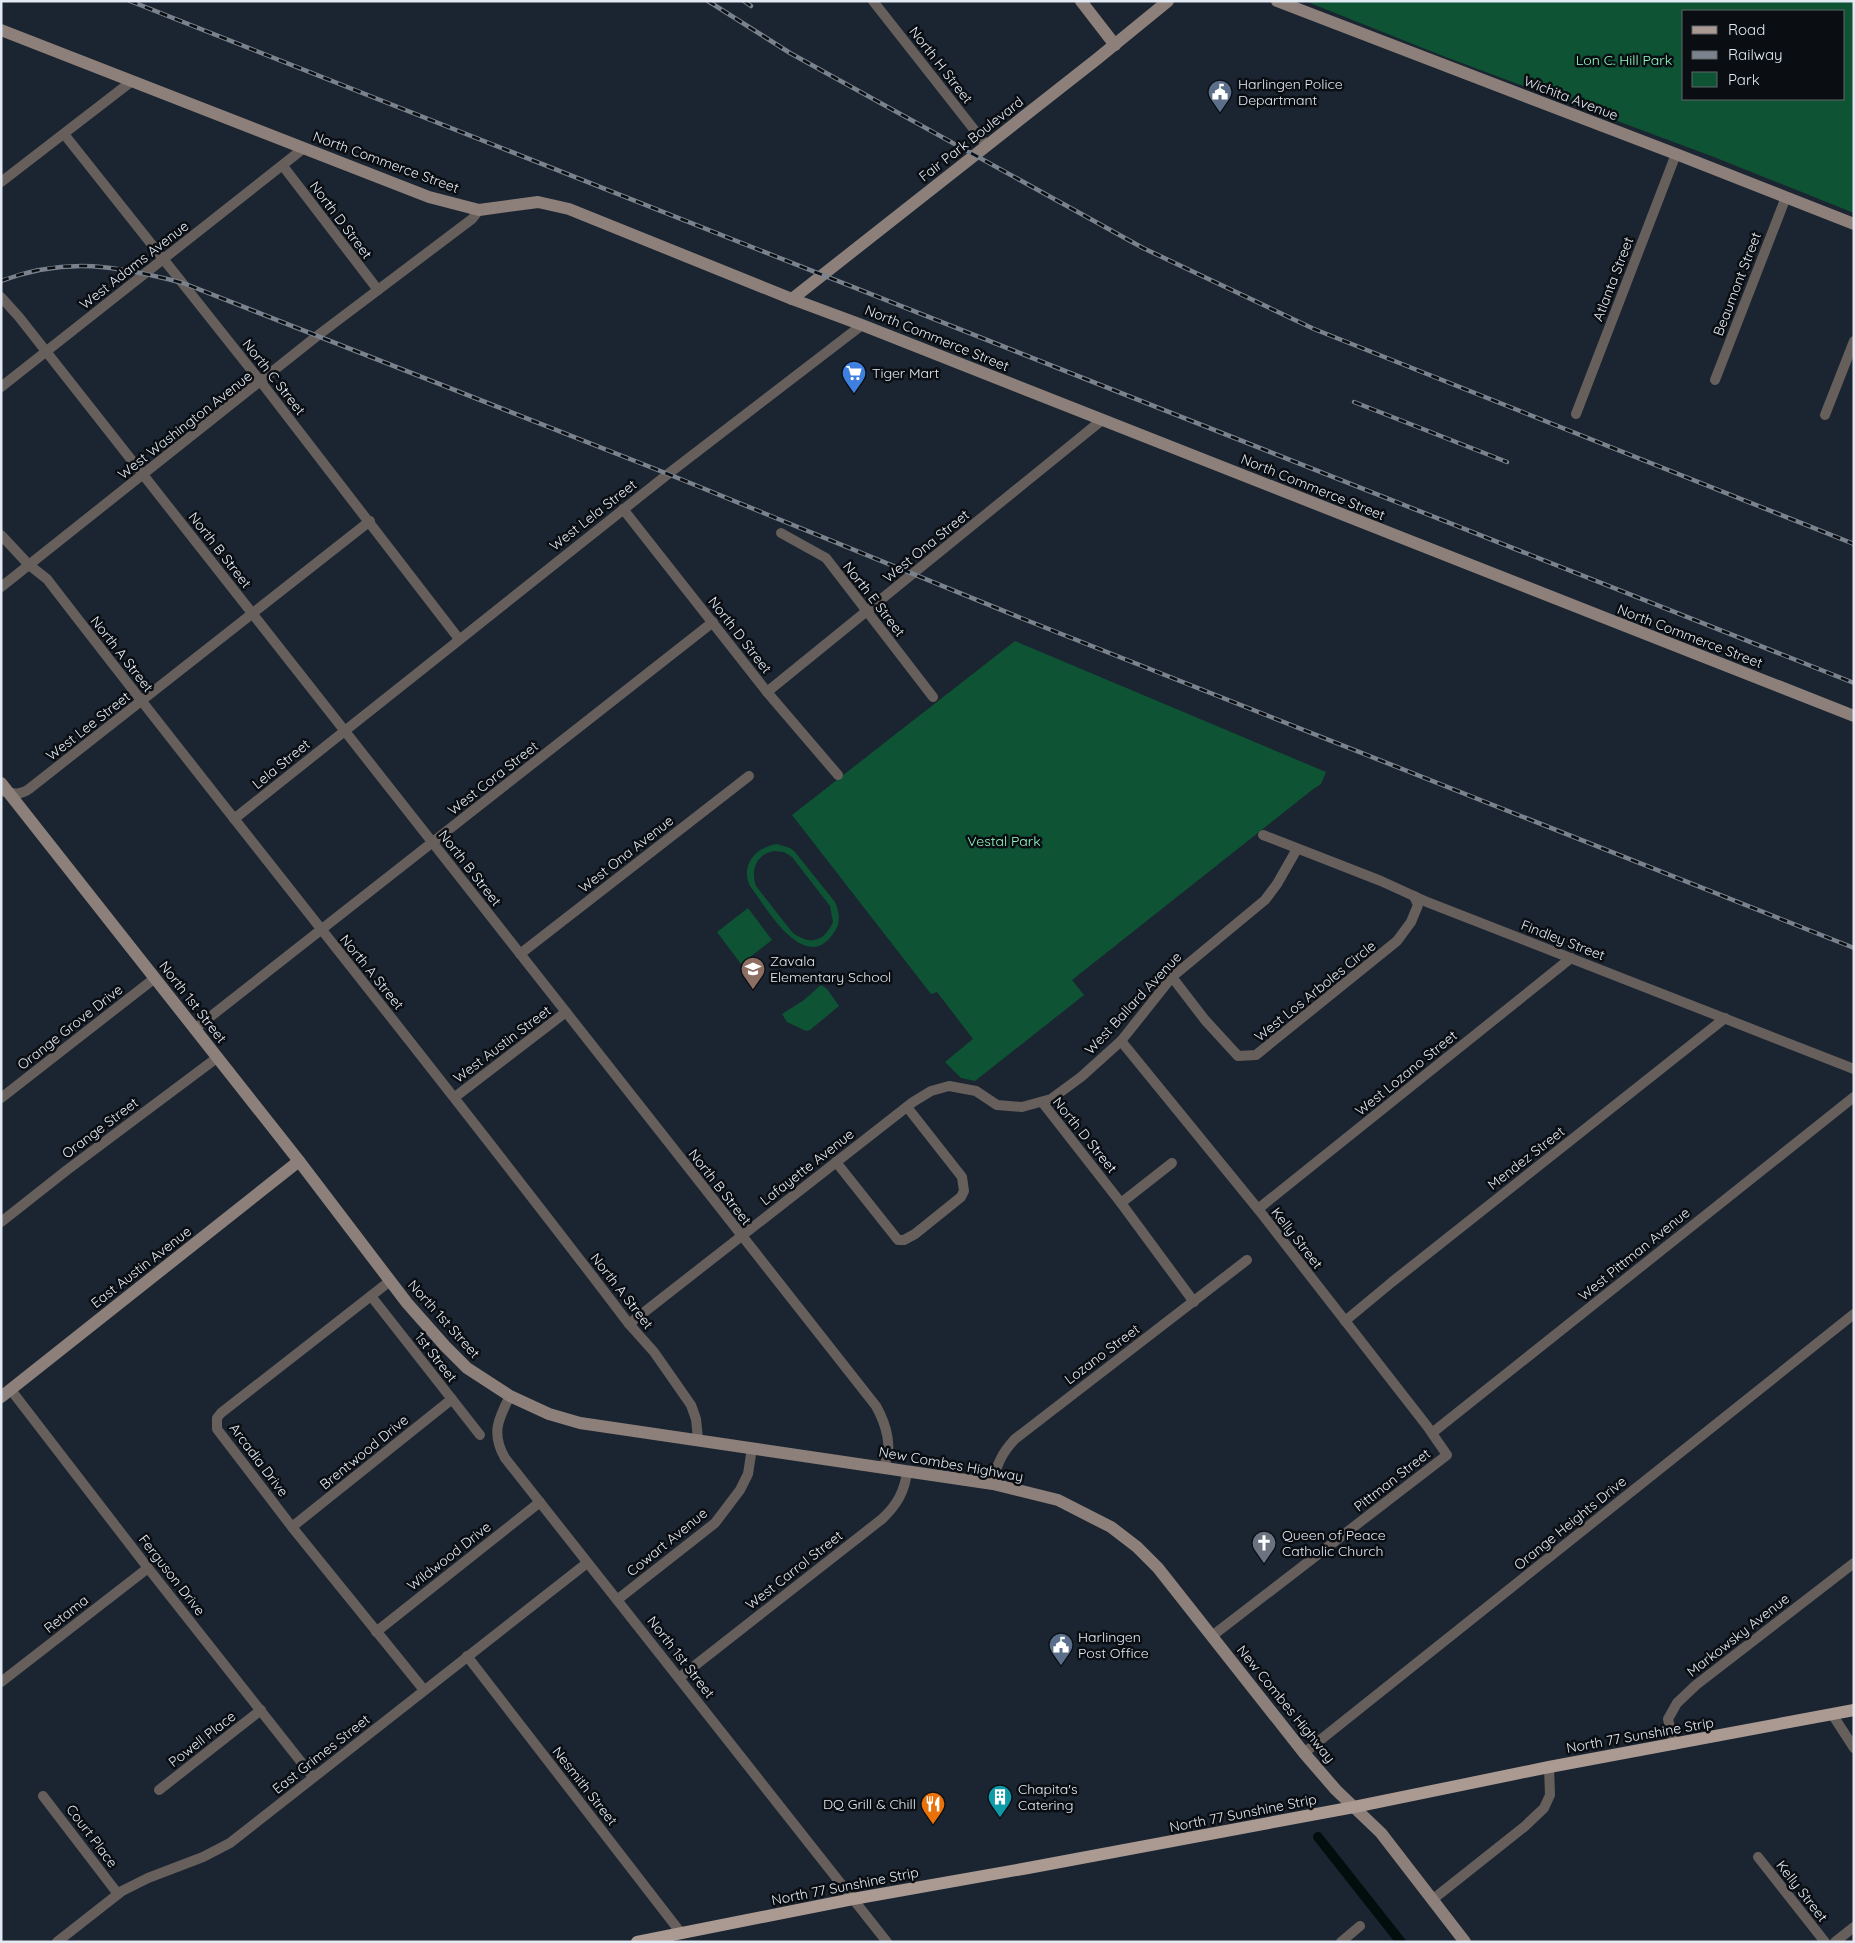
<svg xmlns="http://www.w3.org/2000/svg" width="1855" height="1943" viewBox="0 0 1855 1943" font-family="Quicksand,sans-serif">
  <rect width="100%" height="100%" fill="#1b2531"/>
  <g fill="#0d5334" fill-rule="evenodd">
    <path d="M1305 1H1854V213L1714 157 1443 56ZM1684 11H1844V99H1684Z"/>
    <polygon points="1015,641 1326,772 1321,784 1312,790 1072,980 1084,995 975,1081 961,1078 945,1062 973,1039 937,992 931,994 792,815"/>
    <path d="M777 844 790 848 795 852 835 902C840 913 841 924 833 934 804 975 766 907 750 886 740 865 756 847 777 844ZM775 851 784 852 792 857 830 906 833 922C824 942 810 946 792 932L756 886C750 869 757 853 775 851Z"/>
    <polygon points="748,908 772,940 741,964 717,932"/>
    <polygon points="821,985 827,989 839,1006 810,1030 806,1031 787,1022 782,1014 804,1000"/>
  </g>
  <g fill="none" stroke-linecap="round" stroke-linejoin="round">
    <polyline stroke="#020d0d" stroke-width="10" points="1318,1837 1401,1942"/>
    <g stroke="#675f5b" stroke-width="10">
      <polyline points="873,1 987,146"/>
      <polyline points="64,134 261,382 459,639"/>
      <polyline points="283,166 378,290"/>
      <polyline points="1,182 132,81"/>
      <path d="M1 297 19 317 876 1406C886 1424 894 1449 883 1467"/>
      <polyline points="1715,380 1786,197"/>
      <polyline points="1,387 304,148"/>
      <polyline points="1576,414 1676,154"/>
      <polyline points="1825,415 1854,341"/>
      <polyline points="623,509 767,692 838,775"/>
      <polyline points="781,533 826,558 933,697"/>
      <path d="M1 535 29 565 47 579C239 829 439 1073 629 1324L654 1352 691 1405 696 1419 698 1439"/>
      <polyline points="1,587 317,336 472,219 479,210"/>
      <polyline points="767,692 1102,420"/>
      <path d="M5 792C14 794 21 795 29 789L370 521"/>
      <polyline points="234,819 668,474 862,325"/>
      <polyline points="1263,835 1381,881 1427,902 1854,1069"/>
      <polyline points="520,954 749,776"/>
      <polyline points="1172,977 1205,1020 1238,1056 1256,1055 1397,941 1411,922 1418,905 1414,896"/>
      <polyline points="196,1028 713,622"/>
      <polyline points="1121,1041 1258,1209 1427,1426 1447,1455 1212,1636"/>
      <polyline points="455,1097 566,1012"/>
      <polyline points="1,1098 155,978"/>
      <polyline points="1042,1102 1121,1203 1194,1302"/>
      <polyline points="836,1162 898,1240 904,1240 915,1234 961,1197 964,1191 962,1177 907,1107"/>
      <polyline points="1121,1203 1172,1163"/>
      <polyline points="1258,1209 1571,958"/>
      <polyline points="1,1222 67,1170 218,1057"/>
      <polyline points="390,1281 221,1413 217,1418 217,1429 292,1527 424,1690"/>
      <polyline points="371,1296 480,1435"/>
      <polyline points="1345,1321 1392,1282 1725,1018"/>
      <polyline points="629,1324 913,1102 931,1091 949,1086 976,1091 997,1105 1022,1107 1051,1099 1081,1077 1121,1041 1172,977 1265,900 1277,884 1297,849"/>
      <polyline points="11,1390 148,1568 313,1777"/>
      <path d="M510 1396C498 1419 491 1434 505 1458L887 1942"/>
      <polyline points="1432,1433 1854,1097"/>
      <path d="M993 1484C996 1465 1002 1453 1015 1439L1247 1260"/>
      <polyline points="292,1527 452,1399"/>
      <polyline points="617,1600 715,1523 740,1490 748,1474 752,1448"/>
      <polyline points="376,1632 540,1502"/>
      <polyline points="467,1656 681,1933"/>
      <path d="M679 1678 882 1519C897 1505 905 1491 907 1471"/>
      <polyline points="1,1682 148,1568"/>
      <polyline points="1832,1714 1854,1748"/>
      <polyline points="1674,1745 1668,1719 1677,1703 1696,1685 1854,1563"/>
      <polyline points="1304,1753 1854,1314"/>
      <polyline points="159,1790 261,1710"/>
      <polyline points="43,1796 118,1894"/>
      <polyline points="1758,1857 1825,1942"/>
      <polyline points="1432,1900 1524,1827 1544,1808 1550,1795 1549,1767"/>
      <polyline points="57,1942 122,1891 148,1878 203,1857 230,1843 587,1563"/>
      <polyline points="1341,1942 1360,1926"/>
      <polyline points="1835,1942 1854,1927"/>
    </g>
    <g stroke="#8d807a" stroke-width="12">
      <polyline points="1081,1 1115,45"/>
      <polyline points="1277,1 1676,154 1854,224"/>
      <polyline points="1,30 429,197 479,210 538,202 569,209 792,299 862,325 1854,716"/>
      <polyline points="792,299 1097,59 1168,1"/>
      <polyline points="1,783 299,1161 407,1303 445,1346 467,1368 510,1396 549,1414 580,1423 993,1484 1058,1500 1111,1527 1137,1547 1158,1568 1304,1753 1336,1790 1381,1833 1465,1942"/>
      <polyline points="1,1397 299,1161"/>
    </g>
    <polyline stroke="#aa9a92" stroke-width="12" points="637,1942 853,1899 1028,1868 1354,1807 1549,1767 1854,1710"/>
    <defs>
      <g id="rail">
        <polyline points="130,1 1854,683"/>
        <polyline points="708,1 790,53 1143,248 1314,329 1854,544"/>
        <polyline points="744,1 751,6"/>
        <path d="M1 281C67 256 118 266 183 283L668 474 1021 618 1854 948"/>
        <polyline points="1354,402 1507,462"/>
      </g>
    </defs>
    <use href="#rail" stroke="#7a838d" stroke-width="4.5"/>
    <use href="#rail" stroke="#0a0e13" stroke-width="2.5" stroke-dasharray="8" stroke-linecap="butt"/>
  </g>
  <defs>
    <symbol id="civic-pin" viewBox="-11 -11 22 30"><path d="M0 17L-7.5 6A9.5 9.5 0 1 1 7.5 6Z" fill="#5c6f8a" stroke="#0a0e13"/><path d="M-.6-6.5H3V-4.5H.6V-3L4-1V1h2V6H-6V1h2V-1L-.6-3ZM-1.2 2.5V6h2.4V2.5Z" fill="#fff"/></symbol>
    <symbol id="supermarket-pin" viewBox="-11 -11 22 30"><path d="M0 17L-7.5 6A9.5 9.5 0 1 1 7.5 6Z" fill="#3f7fe0" stroke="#0a0e13"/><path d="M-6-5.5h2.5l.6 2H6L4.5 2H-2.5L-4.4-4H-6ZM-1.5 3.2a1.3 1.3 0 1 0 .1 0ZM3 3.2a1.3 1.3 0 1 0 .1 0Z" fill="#fff"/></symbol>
    <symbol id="school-pin" viewBox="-11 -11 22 30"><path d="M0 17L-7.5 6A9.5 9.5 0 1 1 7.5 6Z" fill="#8d6e63" stroke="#0a0e13"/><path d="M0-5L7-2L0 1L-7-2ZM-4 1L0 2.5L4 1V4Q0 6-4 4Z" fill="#fff"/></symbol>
    <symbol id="church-pin" viewBox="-11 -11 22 30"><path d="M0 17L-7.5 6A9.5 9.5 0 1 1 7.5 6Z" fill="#6b7280" stroke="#0a0e13"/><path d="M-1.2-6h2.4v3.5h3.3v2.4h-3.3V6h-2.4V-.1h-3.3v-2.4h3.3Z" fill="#fff"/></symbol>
    <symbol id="building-pin" viewBox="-11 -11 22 30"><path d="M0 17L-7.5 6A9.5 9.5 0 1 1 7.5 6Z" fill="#0f9aa8" stroke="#0a0e13"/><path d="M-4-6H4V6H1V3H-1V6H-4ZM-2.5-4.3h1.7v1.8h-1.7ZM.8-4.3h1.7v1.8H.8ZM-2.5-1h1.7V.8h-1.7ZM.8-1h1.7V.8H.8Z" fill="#fff"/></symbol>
    <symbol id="restaurant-pin" viewBox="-11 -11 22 30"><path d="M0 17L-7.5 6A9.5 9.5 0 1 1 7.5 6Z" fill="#e8710a" stroke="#0a0e13"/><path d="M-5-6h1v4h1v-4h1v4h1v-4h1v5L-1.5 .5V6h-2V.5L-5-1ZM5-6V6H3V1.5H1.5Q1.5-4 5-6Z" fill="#fff"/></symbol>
  </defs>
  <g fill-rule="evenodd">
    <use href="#civic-pin" x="1206" y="78" width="28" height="38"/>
    <use href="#supermarket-pin" x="840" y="359" width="28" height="38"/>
    <use href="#school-pin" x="739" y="955" width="28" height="38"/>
    <use href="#church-pin" x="1250" y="1529" width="28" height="38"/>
    <use href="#civic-pin" x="1047" y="1631" width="28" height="38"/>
    <use href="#building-pin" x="986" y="1783" width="28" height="38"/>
    <use href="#restaurant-pin" x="919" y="1790" width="28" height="38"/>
  </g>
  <g text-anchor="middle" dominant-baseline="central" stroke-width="5" stroke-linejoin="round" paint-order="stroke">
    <g font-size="14" fill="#92fac1" stroke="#0a0e13">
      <text x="1624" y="60">Lon C. Hill Park</text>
      <text x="1004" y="841">Vestal Park</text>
    </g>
    <g font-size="14" fill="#e4eaf3" stroke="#0a0e13">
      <text transform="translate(941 65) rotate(52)">North H Street</text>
      <text transform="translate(1571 98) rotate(21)">Wichita Avenue</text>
      <text transform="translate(971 139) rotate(-38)">Fair Park Boulevard</text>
      <text transform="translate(386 162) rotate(20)">North Commerce Street</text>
      <text transform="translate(341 220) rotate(53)">North D Street</text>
      <text transform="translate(134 265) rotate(-38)">West Adams Avenue</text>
      <text transform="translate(1613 279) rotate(-69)">Atlanta Street</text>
      <text transform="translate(1737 284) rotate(-69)">Beaumont Street</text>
      <text transform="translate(937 338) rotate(22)">North Commerce Street</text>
      <text transform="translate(274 377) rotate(52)">North C Street</text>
      <text transform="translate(185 425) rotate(-38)">West Washington Avenue</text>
      <text transform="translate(1313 487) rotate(22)">North Commerce Street</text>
      <text transform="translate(593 515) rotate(-38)">West Lela Street</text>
      <text transform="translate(926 546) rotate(-39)">West Ona Street</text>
      <text transform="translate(220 550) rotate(52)">North B Street</text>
      <text transform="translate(874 599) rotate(52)">North E Street</text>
      <text transform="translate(740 635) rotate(52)">North D Street</text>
      <text transform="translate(1690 636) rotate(21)">North Commerce Street</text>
      <text transform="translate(122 654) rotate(52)">North A Street</text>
      <text transform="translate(88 726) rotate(-38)">West Lee Street</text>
      <text transform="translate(281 764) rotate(-39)">Lela Street</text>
      <text transform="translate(493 778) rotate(-38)">West Cora Street</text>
      <text transform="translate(626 854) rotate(-38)">West Ona Avenue</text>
      <text transform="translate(470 868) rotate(52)">North B Street</text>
      <text transform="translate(1563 940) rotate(21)">Findley Street</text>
      <text transform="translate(372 972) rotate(51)">North A Street</text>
      <text transform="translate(1315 991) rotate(-39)">West Los Arboles Circle</text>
      <text transform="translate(193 1002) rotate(52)">North 1st Street</text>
      <text transform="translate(1133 1003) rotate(-47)">West Ballard Avenue</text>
      <text transform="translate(70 1027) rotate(-38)">Orange Grove Drive</text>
      <text transform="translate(502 1044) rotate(-37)">West Austin Street</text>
      <text transform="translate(1406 1073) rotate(-39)">West Lozano Street</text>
      <text transform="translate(100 1128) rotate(-37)">Orange Street</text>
      <text transform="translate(1085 1135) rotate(51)">North D Street</text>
      <text transform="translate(1526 1158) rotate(-38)">Mendez Street</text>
      <text transform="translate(807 1167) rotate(-38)">Lafayette Avenue</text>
      <text transform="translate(720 1187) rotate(52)">North B Street</text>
      <text transform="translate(1297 1238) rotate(52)">Kelly Street</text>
      <text transform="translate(1634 1254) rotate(-39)">West Pittman Avenue</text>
      <text transform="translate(141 1267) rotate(-38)">East Austin Avenue</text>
      <text transform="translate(622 1291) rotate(52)">North A Street</text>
      <text transform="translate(444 1319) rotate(48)">North 1st Street</text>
      <text transform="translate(1102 1354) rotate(-37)">Lozano Street</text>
      <text transform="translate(436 1357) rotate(52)">1st Street</text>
      <text transform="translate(364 1452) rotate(-39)">Brentwood Drive</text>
      <text transform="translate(259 1460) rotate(53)">Arcadia Drive</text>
      <text transform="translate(951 1464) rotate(10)">New Combes Highway</text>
      <text transform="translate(1392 1480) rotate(-38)">Pittman Street</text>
      <text transform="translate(1570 1523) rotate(-39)">Orange Heights Drive</text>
      <text transform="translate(667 1542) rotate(-39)">Cowart Avenue</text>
      <text transform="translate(449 1556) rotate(-38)">Wildwood Drive</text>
      <text transform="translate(794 1570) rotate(-38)">West Carrol Street</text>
      <text transform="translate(172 1575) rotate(52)">Ferguson Drive</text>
      <text transform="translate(66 1614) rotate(-38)">Retama</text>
      <text transform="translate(1738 1635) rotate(-38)">Markowsky Avenue</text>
      <text transform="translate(681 1657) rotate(52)">North 1st Street</text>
      <text transform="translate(1286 1704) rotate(51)">New Combes Highway</text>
      <text transform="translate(1640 1735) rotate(-10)">North 77 Sunshine Strip</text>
      <text transform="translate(202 1739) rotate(-38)">Powell Place</text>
      <text transform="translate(321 1754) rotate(-38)">East Grimes Street</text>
      <text transform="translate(585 1786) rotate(52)">Nesmith Street</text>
      <text transform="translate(1243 1813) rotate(-11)">North 77 Sunshine Strip</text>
      <text transform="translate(92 1836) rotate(53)">Court Place</text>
      <text transform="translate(845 1886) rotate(-11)">North 77 Sunshine Strip</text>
      <text transform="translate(1802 1891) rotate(52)">Kelly Street</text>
    </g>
    <g font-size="14" fill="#e4eaf3" stroke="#0a0e13" text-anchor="start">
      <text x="1238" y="84">Harlingen Police<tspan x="1238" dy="16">Departmant</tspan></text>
      <text x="872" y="373">Tiger Mart</text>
      <text x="770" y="961">Zavala<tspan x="770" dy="16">Elementary School</tspan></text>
      <text x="1282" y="1535">Queen of Peace<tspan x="1282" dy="16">Catholic Church</tspan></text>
      <text x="1078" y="1637">Harlingen<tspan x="1078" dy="16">Post Office</tspan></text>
      <text x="1018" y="1789">Chapita's<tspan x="1018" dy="16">Catering</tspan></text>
      <text x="916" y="1804" text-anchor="end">DQ Grill &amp; Chill</text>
    </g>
  </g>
  <rect width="1855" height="1943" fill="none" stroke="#e4eaf3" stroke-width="5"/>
  <rect x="1682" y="10" width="162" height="90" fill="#0a0e13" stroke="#61666d"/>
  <rect x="1692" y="26" width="25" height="8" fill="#aa9a92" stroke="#61666d"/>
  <text x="1728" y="35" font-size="15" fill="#e4eaf3">Road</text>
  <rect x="1692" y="51" width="25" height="8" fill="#7a838d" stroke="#61666d"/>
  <text x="1728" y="60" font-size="15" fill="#e4eaf3">Railway</text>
  <rect x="1692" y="72" width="25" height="15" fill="#0d5334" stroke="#61666d"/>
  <text x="1728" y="85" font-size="15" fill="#e4eaf3">Park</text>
</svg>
